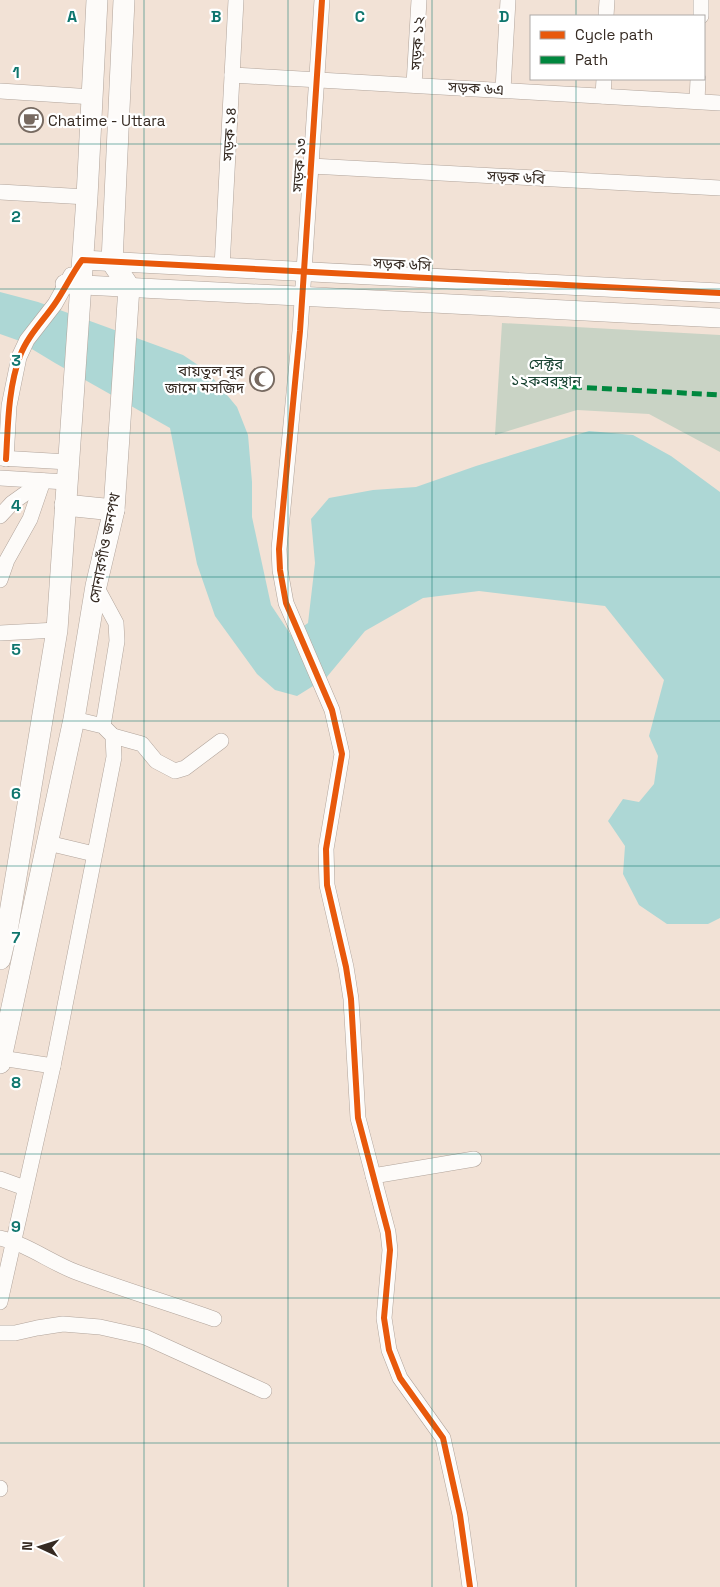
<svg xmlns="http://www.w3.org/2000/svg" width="720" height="1587" viewBox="0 0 720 1587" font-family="'Space Grotesk','Noto Sans Bengali',sans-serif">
  <rect width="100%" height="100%" fill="#f2e2d6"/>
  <polygon fill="#c9d3c5" points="502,323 720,335 720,452 649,414 577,410 495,435"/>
  <polygon fill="#add7d5" points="0,292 38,302 183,355 207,371 237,407 248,435 252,482 252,517 258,545 271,605 291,635 308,623 315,563 311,519 329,498 373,490 416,487 476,466 589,431 633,435 671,456 720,492 720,918 708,924 667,924 639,905 623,874 625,846 608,821 623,799 639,802 654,784 658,756 649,736 664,680 605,606 479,591 423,598 365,631 326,678 297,696 275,690 257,674 215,616 197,564 170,428 55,363 17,340 0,334"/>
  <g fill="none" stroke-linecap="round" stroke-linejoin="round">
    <defs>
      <g id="minor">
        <polyline points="322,0 300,331 279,549 280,570 286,603 332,710 342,754 326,849 327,885 346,967 351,999 358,1118 388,1232 390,1250 384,1318 389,1350 400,1378 443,1438 460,1515 470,1587"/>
        <polyline points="606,16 607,0"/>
        <polyline points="701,16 701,0"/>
        <polyline points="232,75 720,103"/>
        <polyline points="414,85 419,0"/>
        <polyline points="503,90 508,0"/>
        <polyline points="0,91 93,97"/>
        <polyline points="603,96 604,79"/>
        <polyline points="697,101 698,79"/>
        <polyline points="311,166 720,188"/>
        <polyline points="0,192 87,197"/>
        <polyline points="222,267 236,0"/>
        <polyline points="0,458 68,462"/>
        <polyline points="6,459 9,406 19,357 27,340 55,304 71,275"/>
        <polyline points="0,478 66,482"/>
        <polyline points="0,516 12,503 43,481"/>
        <polyline points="0,580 7,560 30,519 43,481"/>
        <polyline points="96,586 116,623 117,641 103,726"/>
        <polyline points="0,633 57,630"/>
        <polyline points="113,736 142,744 156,761 175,771 185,768 221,741"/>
        <polyline points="48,843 94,854"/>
        <polyline points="1,1058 53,1066"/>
        <polyline points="373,1176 474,1159"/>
        <polyline points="0,1179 25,1188"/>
        <path d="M0 1238C27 1244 50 1262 76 1272 122 1289 168 1303 214 1319"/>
        <polyline points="0,1302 53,1066 114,757 113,736 103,726 74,719"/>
        <polyline points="0,1333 15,1333 37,1328 63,1324 100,1327 145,1337 264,1391"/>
        <polyline points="0,1489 0,1488"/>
      </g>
      <g id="tertiary">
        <polyline points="82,260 720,293"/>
        <polyline points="65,284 720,318"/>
      </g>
      <g id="secondary">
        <polyline points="65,505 114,510"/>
        <polyline points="0,959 8,925 57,630 87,197 97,0"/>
        <polyline points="0,1063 74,719 96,586 114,510 129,287 112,262 124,0"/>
      </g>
    </defs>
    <use href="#minor" stroke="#b1a49b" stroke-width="16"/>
    <use href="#tertiary" stroke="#b1a49b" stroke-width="20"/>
    <use href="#secondary" stroke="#b1a49b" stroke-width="22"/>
    <use href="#minor" stroke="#fdfbf9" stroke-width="15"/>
    <use href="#tertiary" stroke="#fdfbf9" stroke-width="19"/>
    <use href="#secondary" stroke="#fdfbf9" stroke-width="21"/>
    <polyline stroke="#00873e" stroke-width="5" stroke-dasharray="10 5" stroke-linecap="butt" points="557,386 720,395"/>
    <defs>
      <g id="cycleway">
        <polyline points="322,0 300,331 279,549 280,570 286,603 332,710 342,754 326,849 327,885 346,967 351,999 358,1118 388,1232 390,1250 384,1318 389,1350 400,1378 443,1438 460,1515 470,1587"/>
        <path d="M6 459C8 426 8 388 20 356 27 337 42 322 54 305 64 291 71 275 82 260L720 293"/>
      </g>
    </defs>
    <use href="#cycleway" stroke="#fff" stroke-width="9"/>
    <use href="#cycleway" stroke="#e8590c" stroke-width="6"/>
  </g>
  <path fill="none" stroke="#0f766e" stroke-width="1" stroke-opacity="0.55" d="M144 0V1587M288 0V1587M432 0V1587M576 0V16M576 79V1587M0 144H720M0 289H720M0 433H720M0 577H720M0 721H720M0 866H720M0 1010H720M0 1154H720M0 1298H720M0 1443H720"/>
  <defs>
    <symbol id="cafe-ring" viewBox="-11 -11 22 22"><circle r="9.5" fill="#fff" stroke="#776a61" stroke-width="1.5"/><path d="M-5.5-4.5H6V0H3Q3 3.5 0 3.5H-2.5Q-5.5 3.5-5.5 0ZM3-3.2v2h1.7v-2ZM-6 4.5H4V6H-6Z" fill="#776a61"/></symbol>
    <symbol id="mosque-ring" viewBox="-11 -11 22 22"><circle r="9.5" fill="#fff" stroke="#776a61" stroke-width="1.5"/><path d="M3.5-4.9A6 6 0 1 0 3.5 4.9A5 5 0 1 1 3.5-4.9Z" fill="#776a61"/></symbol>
  </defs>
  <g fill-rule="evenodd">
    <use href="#cafe-ring" x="17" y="106" width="28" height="28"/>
    <use href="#mosque-ring" x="248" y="365" width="28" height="28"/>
  </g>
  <g text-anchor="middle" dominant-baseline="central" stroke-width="4.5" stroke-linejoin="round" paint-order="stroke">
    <g font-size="15" fill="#352a22" stroke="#fff">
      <text transform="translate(417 43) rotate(-87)">সড়ক ১২</text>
      <text transform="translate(476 88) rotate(3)">সড়ক ৬এ</text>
      <text transform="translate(229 134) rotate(-87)">সড়ক ১৪</text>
      <text transform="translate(299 165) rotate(-86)">সড়ক ১৩</text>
      <text transform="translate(516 177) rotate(3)">সড়ক ৬বি</text>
      <text transform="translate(402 264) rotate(3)">সড়ক ৬সি</text>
      <text transform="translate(104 548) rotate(-79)">সোনারগাঁও জনপথ</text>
    </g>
    <g font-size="15" fill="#352a22" stroke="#fff" text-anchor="start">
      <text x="48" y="120">Chatime - Uttara</text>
      <text x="244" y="370" text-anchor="end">বায়তুল নূর<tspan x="244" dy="17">জামে মসজিদ</tspan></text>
    </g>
    <g font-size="15" fill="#184332" stroke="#fff">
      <text x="546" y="363">সেক্টর<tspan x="546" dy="17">১২কবরস্থান</tspan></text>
    </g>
  </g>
  <g font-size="16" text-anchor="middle" font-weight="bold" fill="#0f766e" stroke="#fff" stroke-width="4.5" stroke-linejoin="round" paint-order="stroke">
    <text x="72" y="22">A</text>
    <text x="216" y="22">B</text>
    <text x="360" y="22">C</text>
    <text x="504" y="22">D</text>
    <text x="16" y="78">1</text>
    <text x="16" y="222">2</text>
    <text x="16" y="366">3</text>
    <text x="16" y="511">4</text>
    <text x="16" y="655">5</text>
    <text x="16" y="799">6</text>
    <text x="16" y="943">7</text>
    <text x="16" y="1088">8</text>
    <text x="16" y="1232">9</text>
  </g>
  <rect x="530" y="15" width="175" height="65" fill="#ffffff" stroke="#aeaaa7"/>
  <rect x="540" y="31" width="25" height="8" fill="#e8590c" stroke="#aeaaa7"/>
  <text x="575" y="40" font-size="15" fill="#352a22">Cycle path</text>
  <rect x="540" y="56" width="25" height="8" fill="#00873e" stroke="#aeaaa7"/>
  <text x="575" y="65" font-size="15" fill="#352a22">Path</text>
  <g transform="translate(40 1547) rotate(274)" stroke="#ffffff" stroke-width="4" paint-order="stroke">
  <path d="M0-4L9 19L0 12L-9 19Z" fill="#352a22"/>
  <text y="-8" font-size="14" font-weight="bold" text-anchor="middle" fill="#352a22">N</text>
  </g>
</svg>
